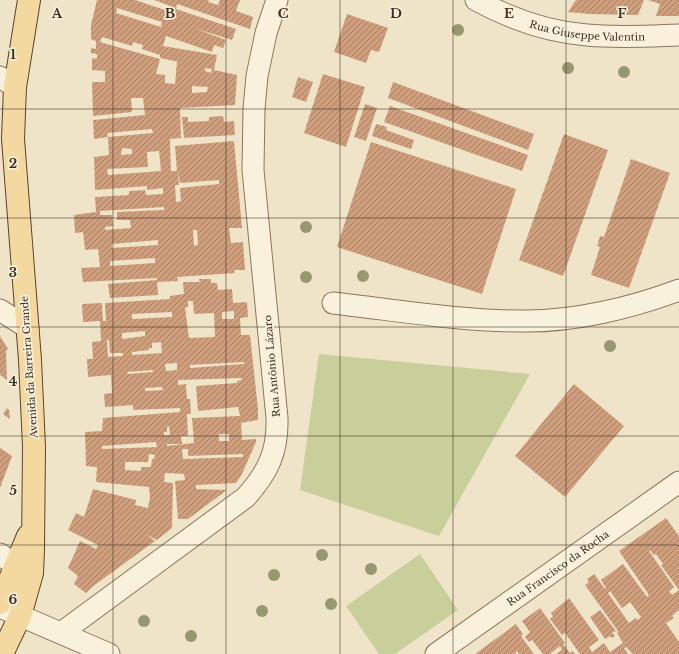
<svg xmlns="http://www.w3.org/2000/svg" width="679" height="654" viewBox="0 0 679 654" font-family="'Libre Baskerville',serif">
  <defs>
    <pattern id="building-hatch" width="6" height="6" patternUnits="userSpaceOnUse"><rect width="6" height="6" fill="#cf9f7d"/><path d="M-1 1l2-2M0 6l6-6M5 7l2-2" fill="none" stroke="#a98266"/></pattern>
  </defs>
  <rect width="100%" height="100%" fill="#f0e4c8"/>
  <g fill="#c9cf9b">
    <polygon points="319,354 530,374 439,536 300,490"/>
    <polygon points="420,554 458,610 395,654 379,654 346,606"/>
  </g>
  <g fill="url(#building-hatch)" fill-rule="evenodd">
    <path d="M97 0H135L168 11 170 6 154 0H209L208 2 218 5 220 0H240L236 11 253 17 250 29 177 4 176 9 236 29 232 40 194 28 226 40 223 48 214 45 212 52 166 36 163 46 217 55 214 70 237 75 235 105 180 108 181 138 170 139 171 171H177L175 146 234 141 242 228H229L231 243 243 242 245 270H234L235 273 177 277 178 281 157 282V278L83 282 81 268 100 267 98 249 85 250 83 232 75 233 74 215 96 212 95 197 129 195V191L145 190 146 195 163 194V188L147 190V186L95 190 94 157 109 155 108 137 153 133 152 129 107 133 108 137 94 139 93 120 145 115 143 98H131L132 112 93 116 92 82H105V71L92 70V58L97 59V54L91 53V48L96 49V41L91 39V25ZM117 8 162 22 161 27 116 13ZM102 37 132 46 133 42 143 45 142 49 160 55V58L184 63 177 62 175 84 165 83V75L156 74 160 59 100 42ZM205 68 212 69 211 73 205 71ZM192 86 208 87 207 92 192 93ZM122 148 132 149V154L121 155ZM159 151 161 171 108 175 107 169 148 167 147 152ZM178 171 180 183 219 180V184L180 188 181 201 176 202 175 185H179ZM164 207V210L117 212V220H130L131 228 105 230V227L113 226 112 215H100V211ZM193 230H197L198 245 194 246ZM158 240V245L112 248V244ZM155 258V263L110 266V261Z"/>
    <polygon points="576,0 644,0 638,15 589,14 568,12"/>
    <polygon points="648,0 679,0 679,16 656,16 660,4"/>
    <polygon points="347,14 388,28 379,52 371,50 366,63 334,52"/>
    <polygon points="323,74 365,87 346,147 304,133"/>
    <polygon points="298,77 313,82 306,102 292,97"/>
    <polygon points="393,82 534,134 528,150 388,98"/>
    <polygon points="365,104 377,108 366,141 354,137"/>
    <polygon points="390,106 528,155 522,171 384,122"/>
    <polygon points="223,116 224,122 234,121 235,135 184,138 182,117 188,117 188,122 209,121 209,117"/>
    <polygon points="376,124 387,127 386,130 414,140 411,149 372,136"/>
    <polygon points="564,134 608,150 563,276 519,260"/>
    <polygon points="371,142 516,189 482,294 337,247"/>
    <polygon points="631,159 670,173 629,288 591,275 600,247 597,246 600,236 604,237"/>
    <path d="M199 279H211V283H217L218 290 232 289 233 303 247 302 248 317 240 318 241 335H250L258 409V420L241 423 242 440 256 439V442L241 476 236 483 196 485V489L227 490 188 519H178L175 481 185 480 184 474 165 473 164 482 173 483 172 528 157 540 147 535 155 541 92 587 86 593 74 584 78 576 68 568 80 541 96 549 98 545 68 530 76 513 84 517 93 489 136 500 135 505 148 508 150 497 149 487 96 482 97 467 86 466 85 432 102 431 103 418 180 412V408L133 410V405L105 407 104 394 112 393 111 375 88 377 87 359H93L92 342 101 341 100 321 83 322 82 304 102 303 103 321H106L105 303 170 299V296L184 294 183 282H200ZM188 301H193L194 314 214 313 215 337 189 338 185 307H188ZM234 311V319H222V312ZM172 312V317L132 319V314ZM145 331V336L122 339V333ZM107 340H109L110 353H123V356L108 357ZM161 342 162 353 132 355V352L149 350V348H152V343ZM244 362V364L190 368V365ZM177 363V370L166 371 165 364ZM153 370V372L128 374 127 372ZM242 378V380L237 381V383L196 386 198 411 238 407 240 416 192 418 194 443 167 446V444H182L181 436H188L187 414H191L190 399H187L186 384 178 385V380ZM162 387 163 390 145 391V388ZM169 426 170 435H164V432H167V427ZM219 434H229V441H219ZM156 442 157 447 102 449V446ZM182 449H188V456L243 454V457L183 459ZM149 454 155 455 154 459H152L151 467H141V471L125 470V462H148Z"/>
    <polygon points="157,280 158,295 110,298 108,284"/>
    <polygon points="0,336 8,349 6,351 7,380 0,375"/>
    <polygon points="574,384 624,426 565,497 515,456"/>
    <polygon points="7,408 9,410 10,419 3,414"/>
    <polygon points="0,448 12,456 0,488"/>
    <path d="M666 518 679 536V590L661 565 663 564 656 554 654 555 650 550 649 551 674 587 669 591 672 595 679 590V610L672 616 674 618 666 623 679 642V654H633L626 647 624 648 628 654H580L565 633 562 635 550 619 553 617 551 613 569 598 599 640 589 647 592 652 604 643 610 652 623 643 617 633 618 631 585 585 589 582 587 579 594 574 605 589 606 588 601 580 623 564 647 597 649 595 619 551ZM610 591 622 608 630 602 641 617 638 620 636 618 629 623 608 593Z"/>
    <polygon points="540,608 565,643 563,644 570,653 573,651 575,654 556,654 562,650 560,646 550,654 543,654 532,640 529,642 525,637 530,632 522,621"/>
    <polygon points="600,610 616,631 612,633 615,636 612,638 610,636 605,639 590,617"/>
    <polygon points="516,624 523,634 521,636 534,654 519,654 517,651 515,654 475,654"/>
  </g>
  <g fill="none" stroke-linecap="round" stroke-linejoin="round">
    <defs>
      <g id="minor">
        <path id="s1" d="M476 0C509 18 549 32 587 35 617 38 649 36 679 35"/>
        <polyline points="0,77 15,87"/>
        <path d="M333 303C395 310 459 321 521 321 573 322 631 308 679 290"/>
        <polyline points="0,310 28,328"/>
        <polyline points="0,554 16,566 32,573"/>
        <polyline points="0,607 109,654"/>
        <path d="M61 633 246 497C268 472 278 452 277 418L253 170 254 109 257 76 266 33 277 0"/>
        <path id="s2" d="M436 654 679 482"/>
      </g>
      <g id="major">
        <polyline points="0,603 28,536"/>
        <polyline points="2,654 20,616 32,573 33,550 34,447 30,360 13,139 15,87 29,0"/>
      </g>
    </defs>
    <use href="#minor" stroke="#8d765c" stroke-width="23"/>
    <use href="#major" stroke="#5b4430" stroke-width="24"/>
    <use href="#minor" stroke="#faf1dc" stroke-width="21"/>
    <use href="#major" stroke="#f3d9a0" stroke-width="22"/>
  </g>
  <g fill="#96986f">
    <circle cx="458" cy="30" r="6"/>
    <circle cx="568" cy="68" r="6"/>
    <circle cx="624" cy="72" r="6"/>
    <circle cx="306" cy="227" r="6"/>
    <circle cx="363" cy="276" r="6"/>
    <circle cx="306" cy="277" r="6"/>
    <circle cx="610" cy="346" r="6"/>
    <circle cx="322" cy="555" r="6"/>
    <circle cx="371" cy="569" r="6"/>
    <circle cx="274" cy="575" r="6"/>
    <circle cx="331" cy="604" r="6"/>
    <circle cx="262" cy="611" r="6"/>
    <circle cx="144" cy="621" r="6"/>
    <circle cx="191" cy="636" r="6"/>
  </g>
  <path fill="none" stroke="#3d2e20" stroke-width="1" stroke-opacity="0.55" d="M113 0V654M226 0V654M340 0V654M453 0V654M566 0V654M0 109H679M0 218H679M0 327H679M0 436H679M0 545H679"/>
  <g text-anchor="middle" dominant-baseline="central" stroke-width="3.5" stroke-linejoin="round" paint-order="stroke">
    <g font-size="10" fill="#3d2e20" stroke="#f7eed8">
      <text stroke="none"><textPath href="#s1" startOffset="117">Rua Giuseppe Valentin</textPath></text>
      <text transform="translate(272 366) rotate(-95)">Rua Antônio Lázaro</text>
      <text transform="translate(29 367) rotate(-94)">Avenida da Barreira Grande</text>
      <text stroke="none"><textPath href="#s2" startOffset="149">Rua Francisco da Rocha</textPath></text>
    </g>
  </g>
  <g font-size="13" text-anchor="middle" font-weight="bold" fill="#3d2e20" stroke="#f7eed8" stroke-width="3.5" stroke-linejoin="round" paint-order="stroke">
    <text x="57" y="18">A</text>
    <text x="170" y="18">B</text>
    <text x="283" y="18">C</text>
    <text x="396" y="18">D</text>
    <text x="509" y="18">E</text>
    <text x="622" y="18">F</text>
    <text x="13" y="59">1</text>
    <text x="13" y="168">2</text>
    <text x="13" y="277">3</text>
    <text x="13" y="386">4</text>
    <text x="13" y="495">5</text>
    <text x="13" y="604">6</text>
  </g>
</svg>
